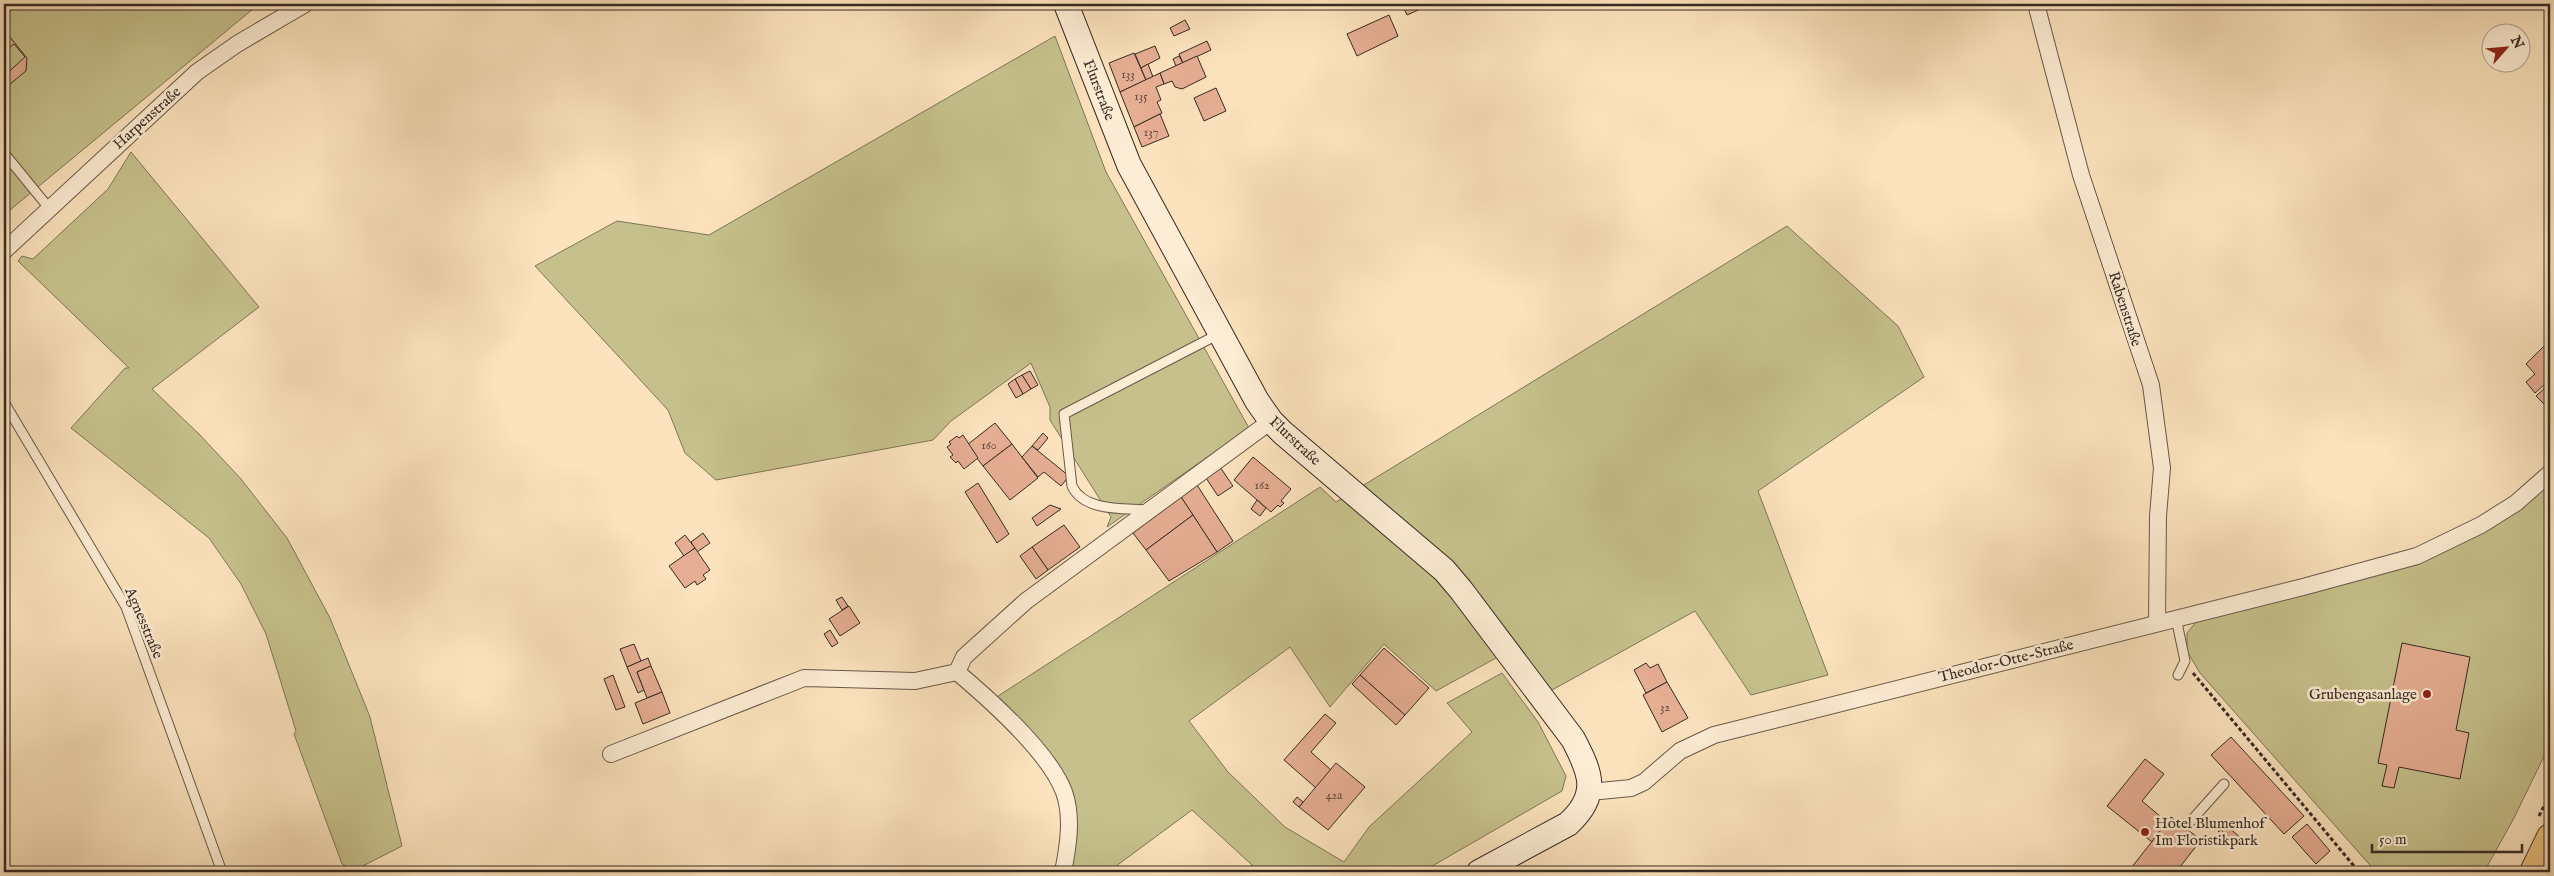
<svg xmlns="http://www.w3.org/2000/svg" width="2554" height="876" viewBox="0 0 2554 876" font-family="'IM FELL English',serif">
  <rect width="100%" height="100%" fill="#fce3bd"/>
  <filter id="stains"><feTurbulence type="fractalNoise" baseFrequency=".004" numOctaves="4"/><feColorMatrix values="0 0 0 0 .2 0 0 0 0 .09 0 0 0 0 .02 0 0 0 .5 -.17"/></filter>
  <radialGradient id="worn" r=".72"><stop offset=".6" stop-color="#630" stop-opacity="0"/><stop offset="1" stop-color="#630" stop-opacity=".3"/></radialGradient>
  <g fill="#c6c18c" stroke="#7e7658">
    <polygon points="4,4 259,4 4,215"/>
    <polygon points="1055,36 1106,172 1249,428 1107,527 1111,517 1050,420 1050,407 1031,363 951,421 933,440 716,480 685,453 668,410 535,266 617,221 709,235"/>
    <polygon points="131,152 259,307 152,389 199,434 241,479 287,538 330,618 370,717 402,846 355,870 342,864 294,734 296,731 266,634 241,584 209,538 71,428 125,368 129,368 18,261 22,256 33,259 108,189"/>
    <polygon points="1787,226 1898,326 1924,377 1758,491 1828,675 1751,695 1695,611 1552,690 1516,647 1436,691 1384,644 1330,707 1290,647 1189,721 1228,772 1285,827 1344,862 1369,827 1472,732 1447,703 1502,673 1538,722 1566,776 1562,791 1422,872 1245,872 1252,865 1192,810 1108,872 1068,872 1072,804 992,700 1320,487 1336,502"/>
    <polygon points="2550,480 2550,744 2514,818 2484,872 2376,872 2200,673 2187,651 2187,633 2197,621 2375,575"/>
  </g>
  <g fill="#e6ae93" stroke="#362a24">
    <polygon points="1402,4 1423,4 1425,7 1407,15"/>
    <polygon points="1423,4 1439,4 1426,10"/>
    <polygon points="1389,15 1398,36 1357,56 1347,34"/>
    <polygon points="1185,20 1190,29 1174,36 1170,28"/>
    <polygon points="4,30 27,58 26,71 4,89 6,86 4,76 25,57 14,44 4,52"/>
    <polygon points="1207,41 1211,50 1183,63 1179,54"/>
    <polygon points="1155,46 1160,58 1141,68 1135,54"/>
    <polygon points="1134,53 1146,80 1120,92 1109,63"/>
    <polygon points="1179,56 1183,63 1176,66 1173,59"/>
    <polygon points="1197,56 1206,77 1182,89 1175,87 1172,81 1164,84 1160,73"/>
    <polygon points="1148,64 1153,77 1146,80 1141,68"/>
    <polygon points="1160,73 1164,84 1156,87 1161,100 1157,102 1162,113 1134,127 1120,92"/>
    <polygon points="1216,88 1226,111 1204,121 1194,98"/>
    <polygon points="1160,114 1169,136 1142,147 1134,127"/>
    <polygon points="2550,340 2550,396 2544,389 2545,384 2535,393 2526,382 2535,374 2526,364"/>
    <polygon points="1030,371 1038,385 1031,389 1022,375"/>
    <polygon points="1022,375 1031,389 1023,394 1015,379"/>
    <polygon points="1015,379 1023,394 1016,398 1008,384"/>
    <polygon points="2544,389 2550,396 2550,403 2546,406 2536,396"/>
    <polygon points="995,423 1012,444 983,466 967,445"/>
    <polygon points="1043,433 1048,438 1038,450 1032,446"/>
    <polygon points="963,435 978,458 964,469 958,461 956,463 950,457 953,455 947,447 951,444 949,442 957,436 959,438"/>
    <polygon points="1012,444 1038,478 1010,500 983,466"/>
    <polygon points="1032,446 1069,476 1061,486 1044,472 1038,477 1022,457"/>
    <polygon points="1253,457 1291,489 1281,501 1284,503 1280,507 1278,505 1271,512 1234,480"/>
    <polygon points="1220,467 1233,486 1218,496 1206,478"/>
    <polygon points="978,483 1009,534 997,543 965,492"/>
    <polygon points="1197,485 1233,541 1217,552 1181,497"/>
    <polygon points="1181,497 1193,515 1146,550 1133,533"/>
    <polygon points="1257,500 1266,508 1260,516 1251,509"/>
    <polygon points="1050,505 1061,509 1037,526 1032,518"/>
    <polygon points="1193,515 1217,552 1169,581 1146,550"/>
    <polygon points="1064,525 1080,547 1048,570 1032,547"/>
    <polygon points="703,533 710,543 697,552 691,542"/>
    <polygon points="685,535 695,548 684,556 675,543"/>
    <polygon points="1032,547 1048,570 1036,579 1020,556"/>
    <polygon points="695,548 710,570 703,575 706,579 697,585 695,581 685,588 669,566"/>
    <polygon points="842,597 848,606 842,610 836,600"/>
    <polygon points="849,606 860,623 840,636 829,619"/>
    <polygon points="830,630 838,643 832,647 824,634"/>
    <polygon points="2402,643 2470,657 2456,730 2469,733 2460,779 2399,767 2394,788 2382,786 2387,765 2378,763"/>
    <polygon points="634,644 641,661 627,667 620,649"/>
    <polygon points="1384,648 1429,688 1405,715 1360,675"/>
    <polygon points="648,658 651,666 637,672 644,690 638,693 627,667"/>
    <polygon points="1646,663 1650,668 1658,664 1667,682 1646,693 1634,670"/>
    <polygon points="651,666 662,692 647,698 637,672"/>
    <polygon points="613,675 625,707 616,710 604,679"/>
    <polygon points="1360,675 1405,715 1396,725 1352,684"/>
    <polygon points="1667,682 1688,718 1662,732 1643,695"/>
    <polygon points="662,692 670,713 643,724 635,703"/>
    <polygon points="1325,714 1336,723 1311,752 1331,770 1316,788 1284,760"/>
    <polygon points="2231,737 2304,816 2284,834 2211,755"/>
    <polygon points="2145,759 2164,774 2142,801 2167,822 2152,842 2107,806"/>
    <polygon points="1336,763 1365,787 1328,830 1299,807"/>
    <polygon points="1297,797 1303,802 1299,807 1293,802"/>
    <polygon points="2171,817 2201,840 2176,872 2128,872"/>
    <polygon points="2225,824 2243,840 2236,847 2222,836 2224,833 2221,830 2218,832"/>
    <polygon points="2307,824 2330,851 2316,864 2292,837"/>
  </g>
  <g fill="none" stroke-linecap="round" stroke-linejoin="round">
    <defs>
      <g id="lane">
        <polyline points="4,153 49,208"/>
        <polyline points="4,402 126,607 222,872"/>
        <path d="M1147 510C1124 508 1084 512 1072 486L1064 414 1219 334"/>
        <polyline points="2176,618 2185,661 2178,675"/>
        <polyline points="2190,822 2224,784"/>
      </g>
      <g id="street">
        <polyline points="2036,4 2081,175 2151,385 2162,468 2158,516 2157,623"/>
        <polyline points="4,251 197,72 237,44 305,4"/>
        <path d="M957 672C989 699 1049 752 1064 792 1073 817 1068 847 1063 872"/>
        <polyline points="611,754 804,678 915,681 957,672 964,657 1026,601 1271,421"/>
        <polyline points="1590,792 1631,788 1644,782 1680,751 1714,735 2303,587 2417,556 2481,525 2516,503 2550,473"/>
      </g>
      <path id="secondary" d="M1066 4 1129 165 1257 401 1271 421 1283 433 1444 570 1461 590 1573 739C1591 773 1600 795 1568 824L1479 872"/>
      <polyline id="primary" points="2533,872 2550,837"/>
    </defs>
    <use href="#lane" stroke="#68584a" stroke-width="11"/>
    <use href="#street" stroke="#68584a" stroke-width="18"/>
    <use href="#secondary" stroke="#362a24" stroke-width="26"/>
    <use href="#primary" stroke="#362a24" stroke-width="28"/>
    <g stroke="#362a24" stroke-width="3" stroke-dasharray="4 2.5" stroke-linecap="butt">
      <polyline points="2193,673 2359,872"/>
      <polyline points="2539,816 2550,794"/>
    </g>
    <use href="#lane" stroke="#fdedd4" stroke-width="9"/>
    <use href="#street" stroke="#fdedd4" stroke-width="16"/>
    <use href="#secondary" stroke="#fdedd4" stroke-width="24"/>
    <use href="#primary" stroke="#eec27e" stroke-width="26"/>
  </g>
  <g fill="#8f2418" stroke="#fdedd4" stroke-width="2">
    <circle cx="2427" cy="694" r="5"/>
    <circle cx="2145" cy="832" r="5"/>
  </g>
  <g text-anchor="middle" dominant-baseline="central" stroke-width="5" stroke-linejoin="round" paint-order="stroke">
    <g font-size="12" fill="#624b40">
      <text x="1128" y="74">133</text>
      <text x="1141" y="96">135</text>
      <text x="1151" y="132">137</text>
      <text x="989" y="445">160</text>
      <text x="1262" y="485">162</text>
      <text x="1665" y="707">32</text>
      <text x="1334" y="795">42a</text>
    </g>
    <g font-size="15" fill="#362a24" stroke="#fdedd4">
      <text transform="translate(1099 90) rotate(69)">Flurstraße</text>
      <text transform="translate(147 118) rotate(-42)">Harpenstraße</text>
      <text transform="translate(2125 309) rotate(72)">Rabenstraße</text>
      <text transform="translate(1295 441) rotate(43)">Flurstraße</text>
      <text transform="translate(144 623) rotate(67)">Agnesstraße</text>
      <text transform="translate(2006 661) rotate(-14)">Theodor-Otte-Straße</text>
    </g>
    <g font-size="15" fill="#362a24" stroke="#fdedd4" text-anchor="end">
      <text x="2417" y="694">Grubengasanlage</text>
      <text x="2155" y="823" text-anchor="start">Hotel Blumenhof<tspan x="2155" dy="17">Im Floristikpark</tspan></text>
    </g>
  </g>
  <rect width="2554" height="876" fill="none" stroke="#fce3bd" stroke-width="20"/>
  <rect x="5" y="5" width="2544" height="866" fill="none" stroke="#362a24" stroke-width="2.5"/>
  <rect x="10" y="10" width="2534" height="856" fill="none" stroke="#362a24"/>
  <g transform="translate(2506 48) rotate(63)"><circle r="24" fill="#fdedd4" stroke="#ad9f8e"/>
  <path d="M0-4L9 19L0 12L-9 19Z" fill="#8f2418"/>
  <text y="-8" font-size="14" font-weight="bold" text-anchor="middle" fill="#362a24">N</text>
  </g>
  <path d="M2372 844v8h150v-8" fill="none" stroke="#362a24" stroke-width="2.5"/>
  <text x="2379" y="844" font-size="15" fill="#362a24" stroke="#fdedd4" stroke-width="4" paint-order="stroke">50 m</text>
  <rect width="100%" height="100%" filter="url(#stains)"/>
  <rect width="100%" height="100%" fill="url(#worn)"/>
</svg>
